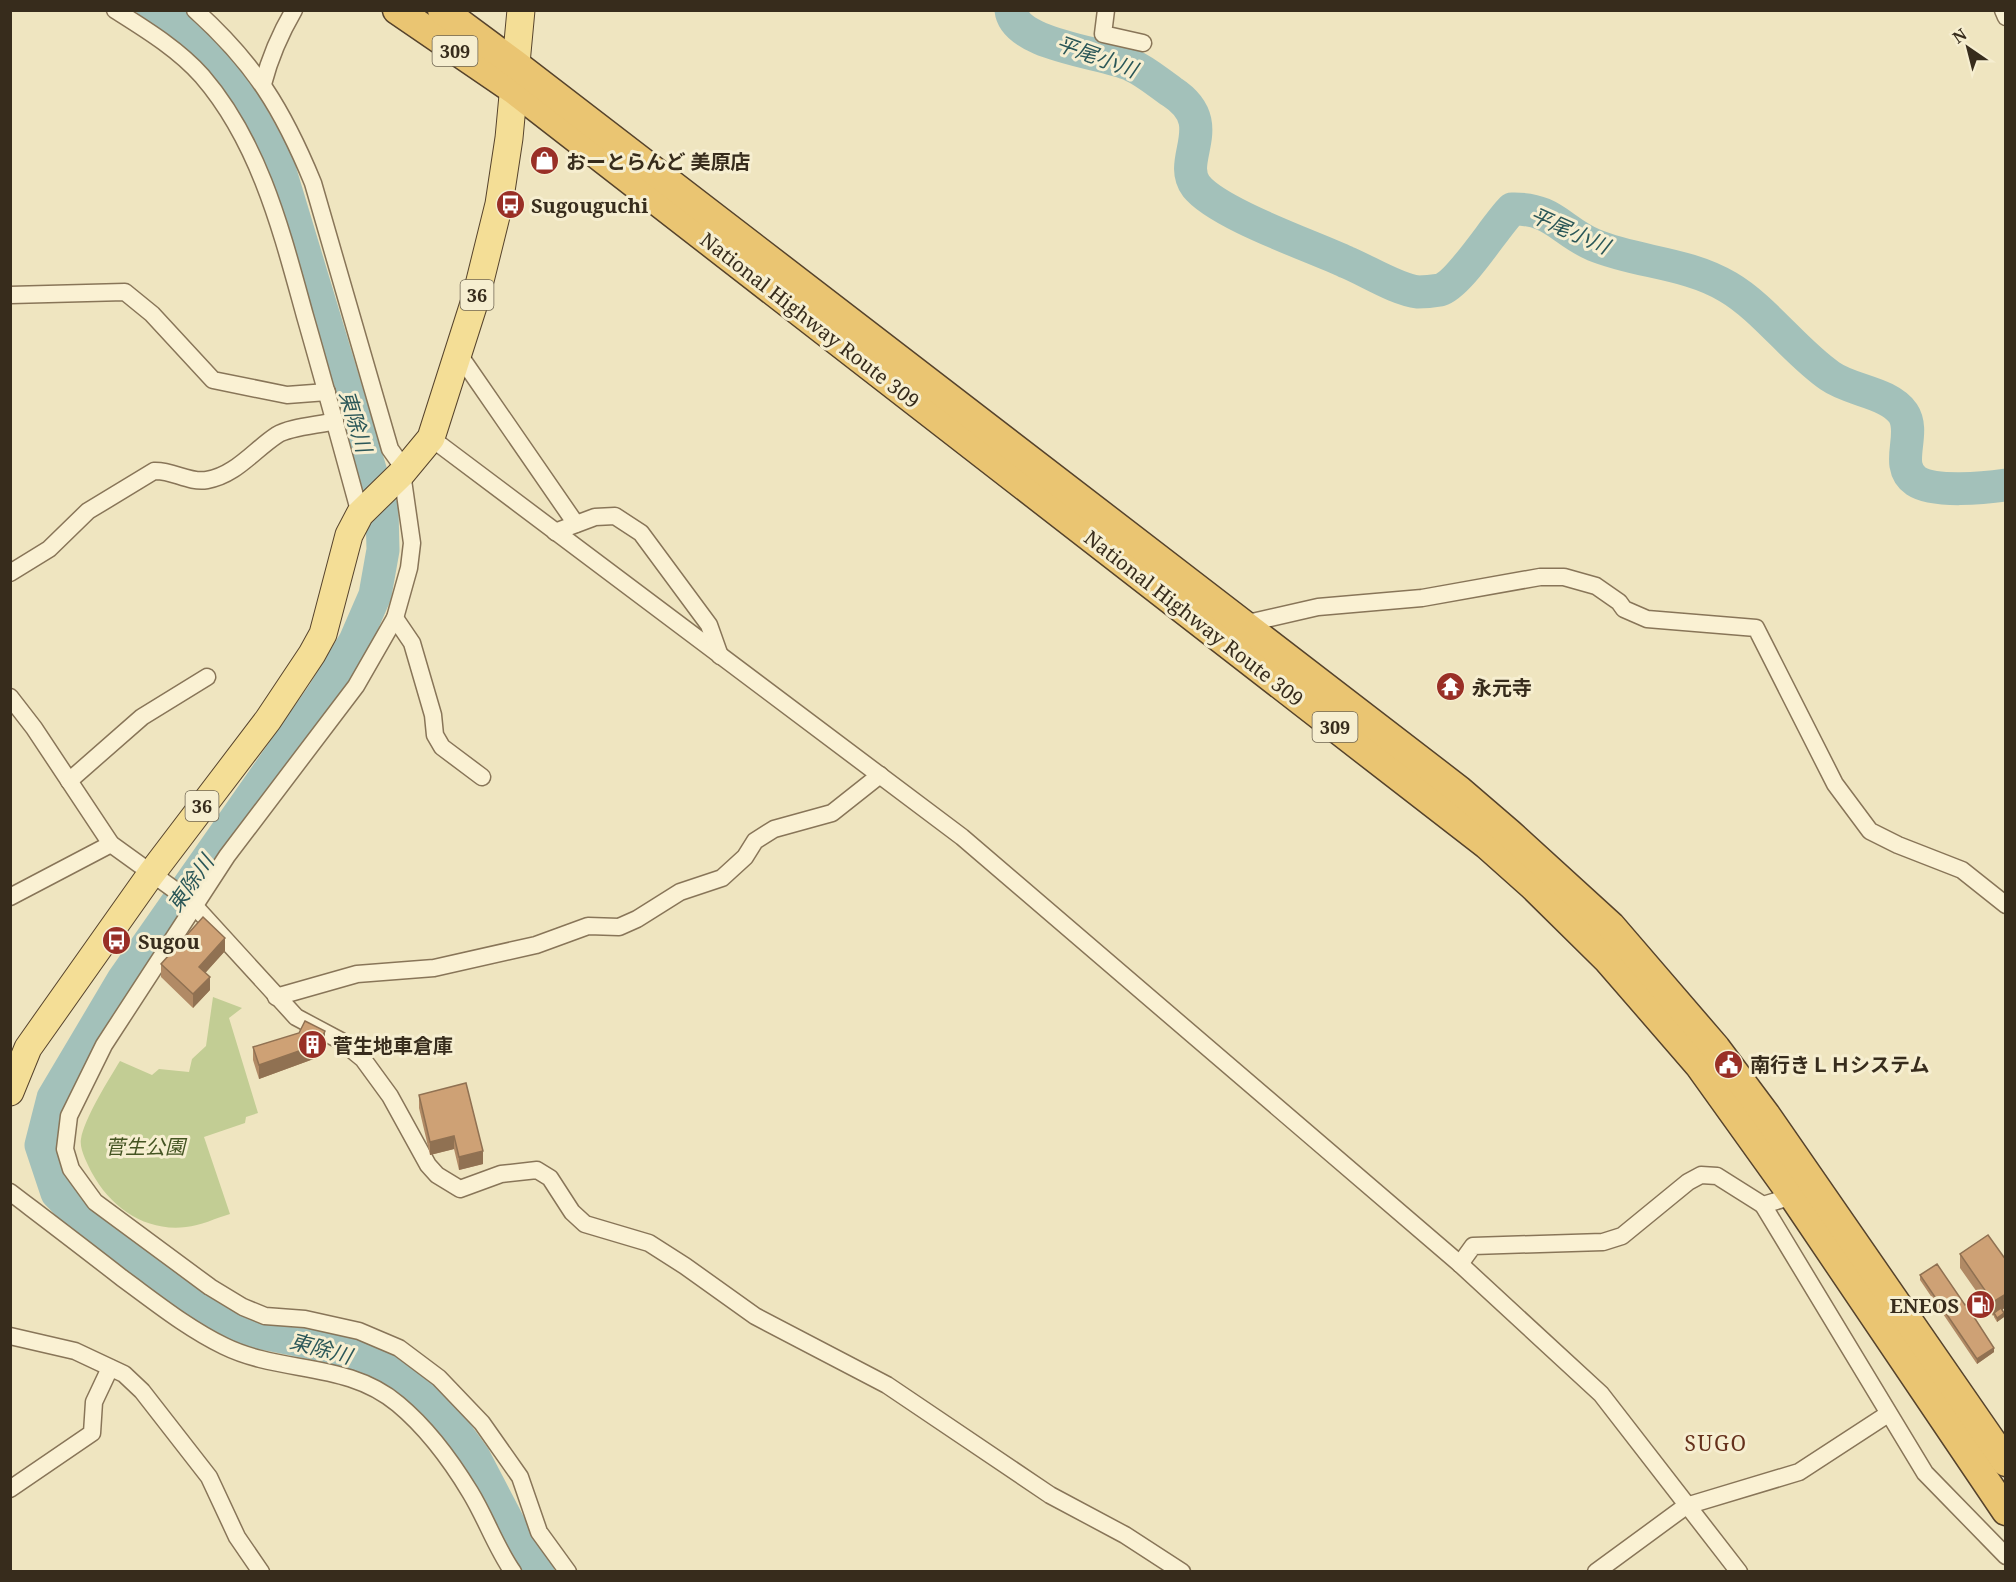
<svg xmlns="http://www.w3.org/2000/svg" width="2016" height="1582" viewBox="0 0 2016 1582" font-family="'Noto Serif','Noto Sans JP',serif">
  <rect width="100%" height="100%" fill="#efe5c0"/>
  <path fill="#c2cd94" d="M213 997 242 1008 229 1018 258 1113 246 1117 245 1123 204 1137 230 1214C216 1218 200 1226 186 1227 146 1232 111 1208 92 1173 88 1165 79 1149 81 1139 84 1119 109 1079 120 1061L152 1075 159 1069 189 1072 192 1059 206 1046Z"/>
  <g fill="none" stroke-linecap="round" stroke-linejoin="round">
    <g stroke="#a3c1ba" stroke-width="33">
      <polyline points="153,10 171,20 204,49 235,86 277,161 382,509 383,550 375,595 355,641 323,694 123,980 53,1098 41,1145 57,1193 85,1222 173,1288 236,1328 333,1347 394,1371 434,1402 474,1457 521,1547 538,1572"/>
      <path d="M1011 10C1015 46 1104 52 1131 65 1145 71 1159 83 1172 92 1221 124 1176 159 1196 186 1218 214 1312 246 1346 262 1366 270 1397 290 1418 292 1424 292 1434 291 1440 290 1460 284 1495 226 1512 209 1553 208 1561 231 1594 245 1638 263 1686 262 1728 287 1764 308 1795 352 1830 376 1851 391 1888 392 1903 413 1917 434 1893 465 1916 481 1934 493 1985 488 2006 485"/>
    </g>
    <defs>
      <g id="minor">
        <path d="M115 10C145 29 178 49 202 76 260 143 282 233 305 316 324 382 342 448 360 514"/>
        <path d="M195 10C255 64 283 110 313 183L390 449 405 470"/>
        <polyline points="1106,10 1103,34 1143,43"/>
        <polyline points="2003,10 2006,17"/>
        <path d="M263 84C270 57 280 34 294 10"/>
        <polyline points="10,295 125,292 152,314 213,380 287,395 327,392"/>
        <polyline points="458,353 576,524"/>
        <polyline points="431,438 962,837 1460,1264 1601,1394 1739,1572"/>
        <polyline points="402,473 412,543 409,568 395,618 356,686 227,856 104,1045 69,1116 65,1149 71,1169 95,1202 210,1287 243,1307 265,1316 305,1319 359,1331 399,1348 439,1378 482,1423 520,1477 539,1532 568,1572"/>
        <polyline points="555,532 595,517 615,516 641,533 709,625 720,656"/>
        <path d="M10 573 49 549 88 511 154 471C173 470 188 483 207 480 236 475 254 450 277 435 289 427 320 425 335 421"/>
        <polyline points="395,618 412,643 433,715 435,735 442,747 482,777"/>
        <polyline points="1239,625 1318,607 1422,598 1540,577 1564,577 1596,586 1619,602 1624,609 1647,619 1756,628 1835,784 1870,831 1898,845 1962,870 2006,905"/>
        <polyline points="10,697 34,728 111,844 190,901 296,1017 341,1041 363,1059 390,1096 428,1165 437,1175 460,1189 501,1174 537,1170 550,1178 572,1212 585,1224 649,1243 685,1266 755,1316 887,1385 1050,1495 1125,1535 1182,1572"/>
        <polyline points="69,781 142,717 207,677"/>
        <polyline points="10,897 111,844"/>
        <polyline points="276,997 357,974 434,968 536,945 588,926 619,927 637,919 680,892 722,878 745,857 755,841 774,829 832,813 880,775"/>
        <path d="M10 1192C48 1221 85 1249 122 1278 155 1302 187 1328 224 1346 281 1374 347 1361 398 1404 428 1429 450 1459 470 1492 486 1518 495 1546 513 1572"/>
        <polyline points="1763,1205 1925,1473 2006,1556"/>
        <polyline points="1460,1264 1473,1246 1603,1242 1622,1236 1688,1182 1701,1175 1717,1176 1763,1205 1793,1196"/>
        <polyline points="10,1336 75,1351 124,1374 142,1391 209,1477 237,1537 261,1572"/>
        <polyline points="10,1489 92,1433 94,1402 110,1368"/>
        <polyline points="1596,1572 1686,1506 1799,1472 1888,1414"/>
      </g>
      <polyline id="primary" points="10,1092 28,1048 151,874 268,720 312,654 323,634 349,535 360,514 402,473 431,438 476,297 499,204 509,138 521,10"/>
      <g id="trunk">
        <polyline points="397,10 514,90 1376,759 1487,845 1533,886 1608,960 1699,1065 1793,1196 2006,1511"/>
        <polyline points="442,10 515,64 1459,790 1509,833 1611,926 1716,1048 1766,1115 2006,1462"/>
      </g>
    </defs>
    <use href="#minor" stroke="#887558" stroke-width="19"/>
    <use href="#primary" stroke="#56432c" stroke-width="29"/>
    <use href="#trunk" stroke="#56432c" stroke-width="31"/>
    <use href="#minor" stroke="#faf1d3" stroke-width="16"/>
    <use href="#primary" stroke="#f4de96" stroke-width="27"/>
    <use href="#trunk" stroke="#eac572" stroke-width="28"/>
  </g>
  <g fill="#b18a65">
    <polygon points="225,951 205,973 210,990 193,1008 161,977 161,964"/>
    <polygon points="325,1045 319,1057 259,1079 253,1060 253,1047"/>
    <polygon points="419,1095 483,1164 459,1170 454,1149 430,1155 419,1108"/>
    <polygon points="1960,1254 2006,1260 2006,1307 2002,1310 2004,1317 1997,1322 1994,1317 1994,1315 1993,1316 1988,1308 1974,1318 1994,1352 1977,1364 1920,1280 1920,1275 1965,1305 1979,1295 1960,1268"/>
  </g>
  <g fill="#907152">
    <polygon points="225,938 225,951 199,980 199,967"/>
    <polygon points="210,977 210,990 193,1008 193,994"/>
    <polygon points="325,1031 325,1045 319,1057 259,1079 259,1065"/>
    <polygon points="454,1136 454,1149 430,1155 430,1142"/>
    <polygon points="483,1151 483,1164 459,1170 459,1157"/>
    <polygon points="2006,1294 2006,1307 1995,1314 1994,1313 1993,1316 1993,1302"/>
    <polygon points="1988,1304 1988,1308 1972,1319 1972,1314"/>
    <polygon points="2004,1313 2004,1317 1997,1322 1997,1318"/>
    <polygon points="1994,1348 1994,1352 1977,1364 1977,1359"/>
  </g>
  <g fill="#cea175" stroke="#907152" stroke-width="1.5">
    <polygon points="203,917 225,938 199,967 210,977 193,994 161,964"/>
    <polygon points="305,1021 325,1031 319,1044 259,1065 253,1047 299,1033"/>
    <polygon points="466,1083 483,1151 459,1157 454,1136 430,1142 419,1095"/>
    <polygon points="1988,1235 2006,1260 2006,1294 1993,1302 1960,1254"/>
    <polygon points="1937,1264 1965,1305 1981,1294 1988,1304 1972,1314 1994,1348 1977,1359 1920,1275"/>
    <polygon points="2001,1308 2004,1313 1997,1318 1994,1313"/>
  </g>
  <defs>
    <symbol id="shop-disc" viewBox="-11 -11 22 22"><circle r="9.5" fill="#992f26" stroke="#f6eed0"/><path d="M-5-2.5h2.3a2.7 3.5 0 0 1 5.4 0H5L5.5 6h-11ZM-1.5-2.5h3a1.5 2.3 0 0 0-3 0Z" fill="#fff"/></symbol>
    <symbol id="bus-disc" viewBox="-11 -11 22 22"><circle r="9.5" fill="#992f26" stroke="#f6eed0"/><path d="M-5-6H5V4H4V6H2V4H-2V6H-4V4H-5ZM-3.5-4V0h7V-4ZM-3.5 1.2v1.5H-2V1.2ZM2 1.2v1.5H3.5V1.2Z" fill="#fff"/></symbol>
    <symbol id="temple-disc" viewBox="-11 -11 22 22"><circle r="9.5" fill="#992f26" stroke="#f6eed0"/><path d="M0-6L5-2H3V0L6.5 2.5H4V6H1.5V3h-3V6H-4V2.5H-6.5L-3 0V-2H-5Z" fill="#fff"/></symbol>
    <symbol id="building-disc" viewBox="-11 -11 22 22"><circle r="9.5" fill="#992f26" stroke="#f6eed0"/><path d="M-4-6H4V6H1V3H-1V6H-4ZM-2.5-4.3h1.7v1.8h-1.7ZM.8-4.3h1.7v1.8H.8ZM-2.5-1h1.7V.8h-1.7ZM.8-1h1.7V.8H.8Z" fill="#fff"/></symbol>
    <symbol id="civic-disc" viewBox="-11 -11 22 22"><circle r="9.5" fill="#992f26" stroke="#f6eed0"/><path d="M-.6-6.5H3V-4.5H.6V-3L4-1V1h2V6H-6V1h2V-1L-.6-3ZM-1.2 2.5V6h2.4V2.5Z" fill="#fff"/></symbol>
    <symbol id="fuel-disc" viewBox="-11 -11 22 22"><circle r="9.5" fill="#992f26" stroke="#f6eed0"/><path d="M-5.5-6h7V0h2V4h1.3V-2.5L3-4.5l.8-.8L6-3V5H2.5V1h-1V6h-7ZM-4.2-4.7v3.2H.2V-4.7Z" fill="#fff"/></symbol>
  </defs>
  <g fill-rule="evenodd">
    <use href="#shop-disc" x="528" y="144" width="33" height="33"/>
    <use href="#bus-disc" x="494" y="188" width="33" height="33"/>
    <use href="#temple-disc" x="1434" y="670" width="33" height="33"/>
    <use href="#bus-disc" x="100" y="924" width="33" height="33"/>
    <use href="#building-disc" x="296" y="1028" width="33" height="33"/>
    <use href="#civic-disc" x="1712" y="1048" width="33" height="33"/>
    <use href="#fuel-disc" x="1964" y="1288" width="33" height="33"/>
  </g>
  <g text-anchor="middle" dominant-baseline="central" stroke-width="6" stroke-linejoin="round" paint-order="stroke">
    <g fill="#f6eed0" stroke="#706652" stroke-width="1.5">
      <rect x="432.5" y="36" width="45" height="30" rx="4.5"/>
      <rect x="460.5" y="280" width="33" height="30" rx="4.5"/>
      <rect x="1312.5" y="712" width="45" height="30" rx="4.5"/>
      <rect x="185.5" y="791" width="33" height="30" rx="4.5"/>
    </g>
    <g font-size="18" font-weight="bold" fill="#372c1c">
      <text x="455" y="51">309</text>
      <text x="477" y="295">36</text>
      <text x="1335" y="727">309</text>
      <text x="202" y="806">36</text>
    </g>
    <g font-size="20" font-weight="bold" fill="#372c1c" stroke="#f6eed0" text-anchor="start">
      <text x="566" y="161">おーとらんど 美原店</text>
      <text x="531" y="205">Sugouguchi</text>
      <text x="1472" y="687">永元寺</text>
      <text x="138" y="941">Sugou</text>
      <text x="333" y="1045">菅生地車倉庫</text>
      <text x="1750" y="1064">南行きＬＨシステム</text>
      <text x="1959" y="1305" text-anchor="end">ENEOS</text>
    </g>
    <g font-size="20" fill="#372c1c" stroke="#f6eed0">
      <text transform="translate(810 320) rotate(38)">National Highway Route 309</text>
      <text transform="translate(1194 618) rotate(38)">National Highway Route 309</text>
    </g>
    <g font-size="20" font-style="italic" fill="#445422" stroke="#f6eed0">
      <text x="145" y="1146">菅生公園</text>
    </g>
    <g font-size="21" font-style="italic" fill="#2b5758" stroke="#f6eed0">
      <text transform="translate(1097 56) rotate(20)">平尾小川</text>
      <text transform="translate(1570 230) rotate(24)">平尾小川</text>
      <text transform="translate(356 421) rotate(73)">東除川</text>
      <text transform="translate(190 883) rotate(-55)">東除川</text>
      <text transform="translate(321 1348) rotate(15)">東除川</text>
    </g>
    <g font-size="21" letter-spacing="1.5" fill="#65301b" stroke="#f6eed0">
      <text x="1716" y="1443">SUGO</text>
    </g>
  </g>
  <rect width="2016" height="1582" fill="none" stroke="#372c1c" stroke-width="24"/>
  <g transform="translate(1968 48) rotate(325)" stroke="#f6eed0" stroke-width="4.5" paint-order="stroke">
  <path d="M0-4.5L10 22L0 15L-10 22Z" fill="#372c1c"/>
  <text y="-9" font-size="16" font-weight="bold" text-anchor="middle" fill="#372c1c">N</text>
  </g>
</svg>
